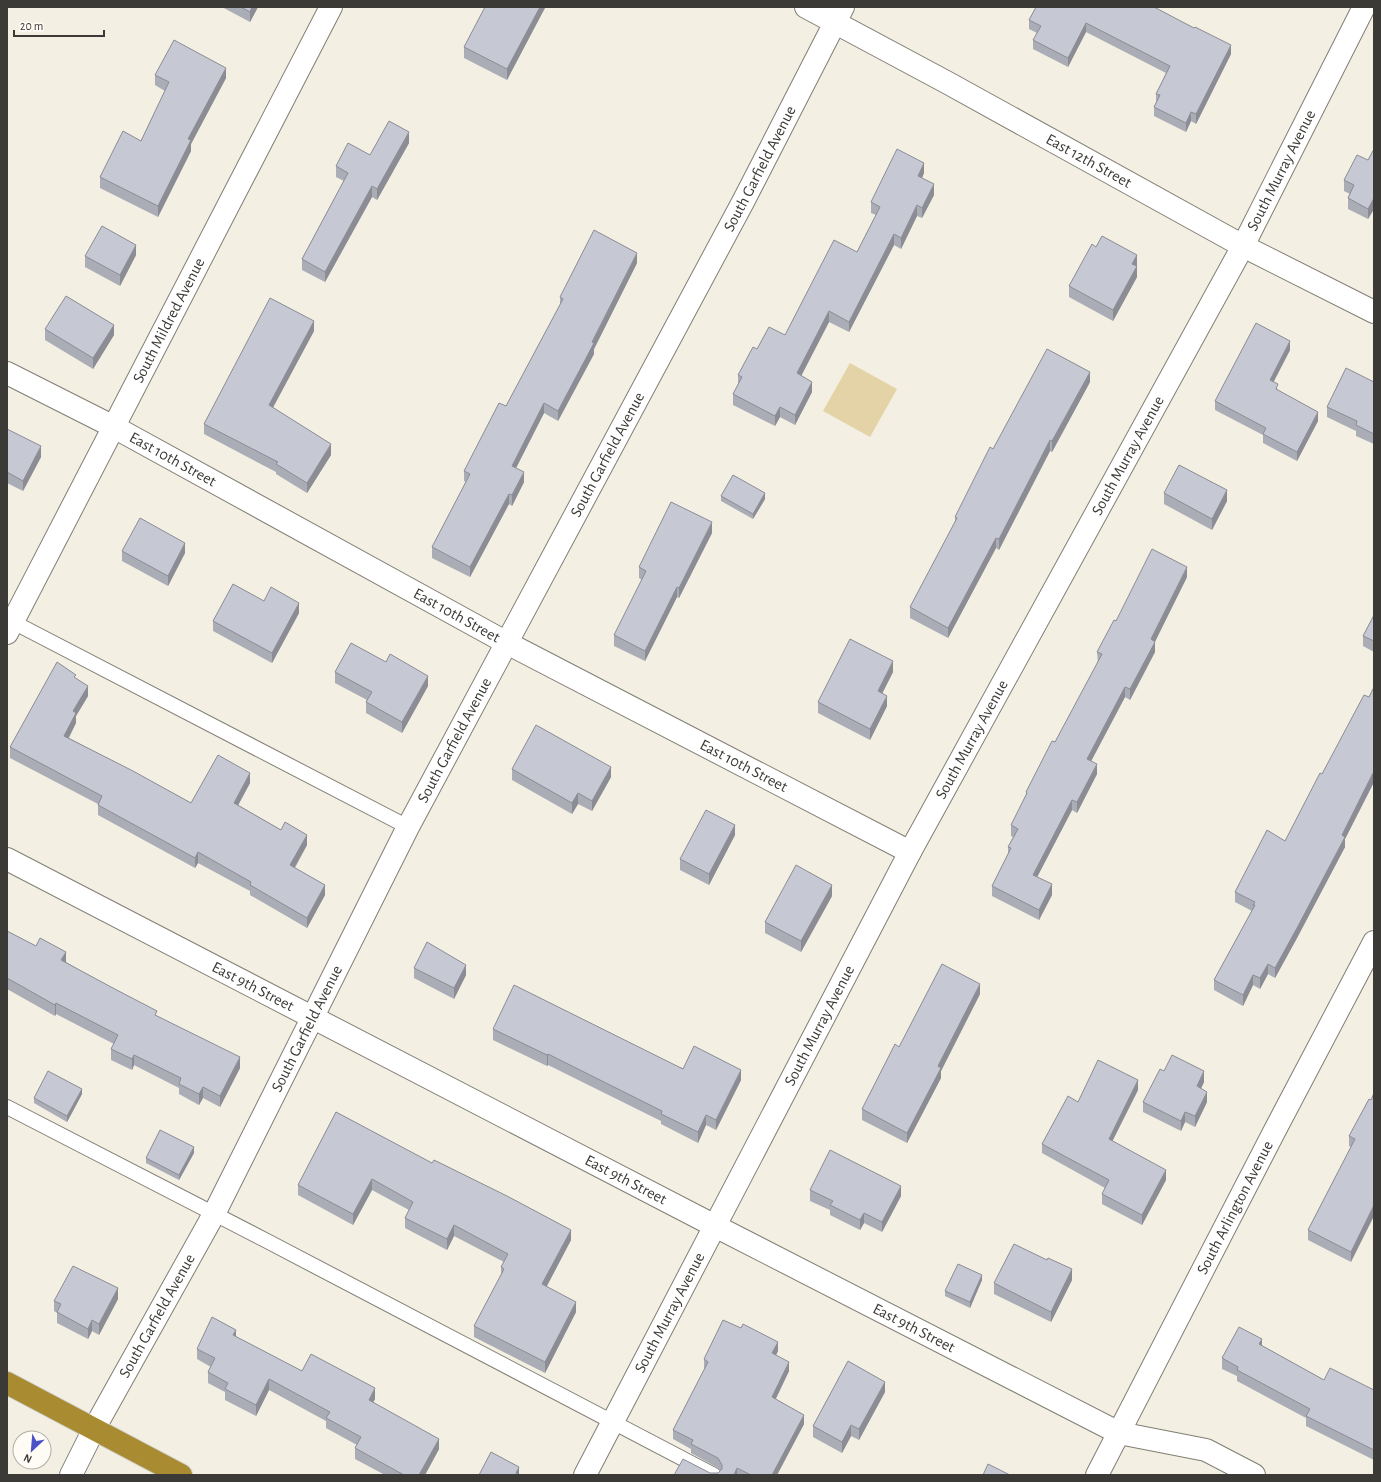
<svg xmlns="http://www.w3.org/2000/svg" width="1381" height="1482" viewBox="0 0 1381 1482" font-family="'Alegreya Sans',sans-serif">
  <rect width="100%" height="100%" fill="#f3efe3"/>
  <polygon fill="#e3d3a6" points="850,363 897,389 870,437 823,411"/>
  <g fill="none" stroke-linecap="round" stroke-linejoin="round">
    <defs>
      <g id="lane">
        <polyline points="13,622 408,827"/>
        <polyline points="7,1107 267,1241 714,1475"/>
      </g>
      <g id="street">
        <path id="s1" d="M7 373 114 427 507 643 910 852"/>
        <path id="s2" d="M7 633 331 7"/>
        <path id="s3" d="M7 859 715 1226 1119 1433 1206 1450 1254 1475"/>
        <path id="s4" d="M71 1475 94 1429 214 1214 408 827 744 200 843 7"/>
        <path id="s5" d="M585 1475 910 852 1243 246 1364 7"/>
        <path id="s6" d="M1097 1475 1274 1132 1374 942"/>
      </g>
      <g id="secondary">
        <path id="s7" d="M806 7 948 83 1243 246 1374 312"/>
      </g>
      <polyline id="highway" points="7,1383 181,1475"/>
    </defs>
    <use href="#lane" stroke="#827e74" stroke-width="16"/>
    <use href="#street" stroke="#827e74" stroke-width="24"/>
    <use href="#secondary" stroke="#827e74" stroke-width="24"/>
    <use href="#highway" stroke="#d0d0cf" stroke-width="24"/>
    <use href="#lane" stroke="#fff" stroke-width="14"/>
    <use href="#street" stroke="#fff" stroke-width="22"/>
    <use href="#secondary" stroke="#fff" stroke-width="22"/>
    <use href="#highway" stroke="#a98c32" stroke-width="22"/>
  </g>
  <g fill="#aaacb6">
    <polygon points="222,7 258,7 250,22"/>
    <polygon points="545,7 507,80 464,58 464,47"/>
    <polygon points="1036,7 1231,54 1196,124 1191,121 1186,132 1154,116 1154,107 1156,103 1156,94 1166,73 1086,32 1068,67 1033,49 1033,40 1037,33 1029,29 1029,20"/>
    <polygon points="155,75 226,78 191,144 191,151 158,217 100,188 100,177 141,141 165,91 155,85"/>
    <polygon points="409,143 377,200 372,197 325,282 302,270 302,259 344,181 336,177 336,166"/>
    <polygon points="1374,149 1374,209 1368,219 1348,209 1348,198 1350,194 1344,191 1344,180 1368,160"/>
    <polygon points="924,173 922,178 934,195 922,218 917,216 901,249 894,245 849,332 829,322 801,376 812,392 795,425 780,417 775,426 733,405 733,394 738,384 738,375 757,349 785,335 857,252 876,215 871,213 871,202"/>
    <polygon points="1096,247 1137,266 1137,277 1113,321 1069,297 1069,286"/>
    <polygon points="136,255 120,286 85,267 85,256"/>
    <polygon points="637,263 594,349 594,354 558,421 544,413 516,468 524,482 512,506 509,504 470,577 432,558 432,547 466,482 464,481 464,471 506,406 560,306 560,297"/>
    <polygon points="45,329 114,335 93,369 45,340"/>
    <polygon points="314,331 273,407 331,455 307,493 276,474 276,472 204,434 204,424"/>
    <polygon points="1290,350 1273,382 1278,390 1318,421 1297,461 1263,443 1263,435 1215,410 1215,401"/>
    <polygon points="1090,382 1052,452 1050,451 999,550 996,548 948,638 910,618 910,607 955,523 955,517 993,449"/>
    <polygon points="1374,382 1374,444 1356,436 1356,431 1327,417 1327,407"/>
    <polygon points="7,429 41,457 23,491 7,483"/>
    <polygon points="1164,493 1227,501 1212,530 1164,504"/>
    <polygon points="721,496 765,499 753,519 721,501"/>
    <polygon points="712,533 679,598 677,597 645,661 614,646 614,635 642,580 639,578 639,567"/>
    <polygon points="122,551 185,553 168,586 122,561"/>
    <polygon points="1187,577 1155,641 1155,652 1130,700 1125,697 1091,761 1097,774 1077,813 1072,810 1037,877 1052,895 1039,920 992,896 992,886 1008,855 1008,847 1013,837 1011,836 1011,825 1026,795 1026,792 1055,742 1098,663 1097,652 1116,621"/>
    <polygon points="264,601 299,613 272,663 213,631 213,621"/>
    <polygon points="1374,615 1374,652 1363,646 1363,636"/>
    <polygon points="335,672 428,686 402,733 366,713 366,702 367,700 335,683"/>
    <polygon points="893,672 882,693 887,706 870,740 818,713 818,702"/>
    <polygon points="76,678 88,696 76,716 76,723 69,738 191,803 250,783 238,805 307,845 295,868 325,895 307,928 250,895 250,891 198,863 195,868 98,815 98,804 10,758 10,747"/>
    <polygon points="1374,687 1374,784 1373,784 1345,839 1345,847 1297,938 1275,978 1268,974 1260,989 1253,985 1243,1006 1214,990 1214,980 1252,911 1235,902 1235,892 1285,841 1322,774 1369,697"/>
    <polygon points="512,769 611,777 592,811 578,804 572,814 512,780"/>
    <polygon points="735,835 709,885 680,870 680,859"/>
    <polygon points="832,896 801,952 765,933 765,922"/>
    <polygon points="7,931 66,962 157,1016 240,1068 220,1107 203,1098 199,1105 179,1094 179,1088 134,1065 132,1070 111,1060 111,1049 114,1044 56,1014 55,1016 7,989"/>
    <polygon points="414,968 466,975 454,999 414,978"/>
    <polygon points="980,994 941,1071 941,1078 907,1143 862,1120 862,1109 899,1047"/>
    <polygon points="493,1029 741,1080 716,1130 706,1125 698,1143 661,1124 661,1121 548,1065 547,1066 493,1040"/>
    <polygon points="1164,1071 1204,1082 1201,1088 1207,1102 1195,1127 1185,1122 1181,1131 1143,1112 1143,1102"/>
    <polygon points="1138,1090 1112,1141 1166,1180 1142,1225 1102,1204 1102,1194 1105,1188 1042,1153 1042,1144 1078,1102"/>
    <polygon points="82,1094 67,1122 34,1103 34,1098"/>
    <polygon points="1371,1100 1351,1262 1308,1240 1308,1230 1351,1147 1349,1146 1349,1136"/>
    <polygon points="336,1112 571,1240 547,1286 576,1312 545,1373 474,1337 474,1326 501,1275 501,1267 504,1262 454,1236 447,1250 405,1228 405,1218 409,1210 372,1190 353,1225 298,1195 298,1185"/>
    <polygon points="194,1153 179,1180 146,1163 146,1158"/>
    <polygon points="810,1190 901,1196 882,1232 864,1223 860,1230 830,1215 830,1210 810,1201"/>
    <polygon points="982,1280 970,1308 945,1296 945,1291"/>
    <polygon points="1072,1280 1051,1322 994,1294 994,1283"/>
    <polygon points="118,1299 99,1335 92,1331 88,1339 57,1323 57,1313 54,1311 54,1301"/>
    <polygon points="236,1337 302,1371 375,1399 373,1402 439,1449 425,1475 385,1475 355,1459 355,1448 357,1445 326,1428 326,1421 269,1390 256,1416 225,1400 225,1392 208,1383 208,1372 211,1367 197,1359 197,1349"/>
    <polygon points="1262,1346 1324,1380 1374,1390 1374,1460 1306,1426 1306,1418 1237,1381 1237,1376 1222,1369 1222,1358"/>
    <polygon points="778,1351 776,1355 789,1371 776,1399 804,1424 777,1475 674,1475 718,1473 720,1471 718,1468 691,1453 691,1449 673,1439 673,1430 705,1369 704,1369 704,1359"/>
    <polygon points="885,1392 859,1440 851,1436 842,1453 813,1437 813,1426"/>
  </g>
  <g fill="#8b8c94">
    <polygon points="252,7 258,7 250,22 250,12"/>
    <polygon points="540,7 545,7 545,8 507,80 507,69"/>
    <polygon points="1086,23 1086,32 1068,67 1068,58"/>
    <polygon points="1231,45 1231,54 1196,124 1196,114"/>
    <polygon points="226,68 226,78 191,144 191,151 158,217 158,206 188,139"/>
    <polygon points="1191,112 1191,121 1186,132 1186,123"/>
    <polygon points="409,132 409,143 377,200 377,189"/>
    <polygon points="924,163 924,173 918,187 918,176"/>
    <polygon points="934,184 934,195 922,218 922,208"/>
    <polygon points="372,186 372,197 325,282 325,272"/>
    <polygon points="1374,198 1374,209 1368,219 1368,209"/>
    <polygon points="917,205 917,216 901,249 901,238"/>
    <polygon points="894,234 894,245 849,332 849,322"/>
    <polygon points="136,245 136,255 120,286 120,275"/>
    <polygon points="637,253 637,263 594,349 594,354 558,421 558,411"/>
    <polygon points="1137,255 1137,266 1132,264"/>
    <polygon points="1137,266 1137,277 1113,321 1113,310"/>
    <polygon points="829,311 829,322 797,384 797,373"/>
    <polygon points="314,321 314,331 269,415 269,405"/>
    <polygon points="114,325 114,335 93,369 93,358"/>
    <polygon points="1290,341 1290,350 1270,389 1270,380"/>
    <polygon points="1090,372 1090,382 1052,452 1052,441"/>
    <polygon points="812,382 812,392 795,425 795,415"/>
    <polygon points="544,403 544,413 512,476 512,466"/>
    <polygon points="780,407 780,417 775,426 775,416"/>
    <polygon points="1318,412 1318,421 1297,461 1297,452"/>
    <polygon points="1050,440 1050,451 999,550 999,539"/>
    <polygon points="331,444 331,455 307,493 307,483"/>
    <polygon points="41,446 41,457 23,491 23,481"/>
    <polygon points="524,472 524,482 512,506 512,495"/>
    <polygon points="1227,490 1227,501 1212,530 1212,519"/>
    <polygon points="765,493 765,499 753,519 753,514"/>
    <polygon points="509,494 509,504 470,577 470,567"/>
    <polygon points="712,522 712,533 679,598 679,588"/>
    <polygon points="996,538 996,548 948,638 948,628"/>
    <polygon points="185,543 185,553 168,586 168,576"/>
    <polygon points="1187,567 1187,577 1151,650 1151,639"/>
    <polygon points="677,587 677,597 645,661 645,651"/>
    <polygon points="299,603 299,613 272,663 272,653"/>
    <polygon points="1155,642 1155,652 1130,700 1130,689"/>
    <polygon points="893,661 893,672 878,702 878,691"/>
    <polygon points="428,676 428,686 402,733 402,722"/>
    <polygon points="88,686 88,696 76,716 76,723 64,746 64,736 73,711"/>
    <polygon points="1125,687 1125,697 1087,769 1087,759"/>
    <polygon points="887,696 887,706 870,740 870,729"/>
    <polygon points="1097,764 1097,774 1077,813 1077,802"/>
    <polygon points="611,767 611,777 592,811 592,801"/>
    <polygon points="250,773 250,783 234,813 234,803"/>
    <polygon points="1373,773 1373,784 1345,839 1345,847 1297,938 1275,978 1275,968"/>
    <polygon points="578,793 578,804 572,814 572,803"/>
    <polygon points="1072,800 1072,810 1033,885 1033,875"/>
    <polygon points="735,825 735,835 709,885 709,874"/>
    <polygon points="307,835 307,845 290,875 290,865"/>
    <polygon points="198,852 198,863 195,868 195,858"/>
    <polygon points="1052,884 1052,895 1039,920 1039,910"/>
    <polygon points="325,885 325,895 307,928 307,918"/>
    <polygon points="832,885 832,896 801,952 801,941"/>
    <polygon points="66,952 66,963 61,960"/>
    <polygon points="1268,964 1268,974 1260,989 1260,978"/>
    <polygon points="466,965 466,975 454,999 454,988"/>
    <polygon points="1253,975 1253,985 1243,1006 1243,995"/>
    <polygon points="980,984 980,994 941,1071 941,1078 907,1143 907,1133 938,1066"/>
    <polygon points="56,1003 56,1014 55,1016 55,1005"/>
    <polygon points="548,1054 548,1065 547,1066 547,1055"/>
    <polygon points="134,1055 134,1065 132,1070 132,1059"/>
    <polygon points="240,1057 240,1068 220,1107 220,1096"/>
    <polygon points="741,1070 741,1080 716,1130 716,1120"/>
    <polygon points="1204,1071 1204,1082 1197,1097 1197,1086"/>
    <polygon points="1138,1080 1138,1090 1109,1148 1109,1139"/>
    <polygon points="203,1087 203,1098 199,1105 199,1094"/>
    <polygon points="82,1089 82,1094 67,1122 67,1116"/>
    <polygon points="1207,1092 1207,1102 1195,1127 1195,1116"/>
    <polygon points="1185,1112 1185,1122 1181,1131 1181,1121"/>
    <polygon points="706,1115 706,1125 698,1143 698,1132"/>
    <polygon points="194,1147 194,1153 179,1180 179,1175"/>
    <polygon points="1166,1170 1166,1180 1142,1225 1142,1215"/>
    <polygon points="372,1179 372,1190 353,1225 353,1214"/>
    <polygon points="901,1186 901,1196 882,1232 882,1222"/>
    <polygon points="1374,1205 1374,1216 1351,1262 1351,1252"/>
    <polygon points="864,1213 864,1223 860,1230 860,1220"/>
    <polygon points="454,1225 454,1236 447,1250 447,1239"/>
    <polygon points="571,1230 571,1240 542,1295 542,1284"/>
    <polygon points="8,1233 8,1244 7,1246 7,1235"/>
    <polygon points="1072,1269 1072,1280 1051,1322 1051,1312"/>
    <polygon points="982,1275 982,1280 970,1308 970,1302"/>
    <polygon points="118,1288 118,1299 99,1335 99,1324"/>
    <polygon points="576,1302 576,1312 545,1373 545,1362"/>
    <polygon points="92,1320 92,1331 88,1339 88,1329"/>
    <polygon points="236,1330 236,1340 233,1335"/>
    <polygon points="1262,1339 1262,1349 1259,1344"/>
    <polygon points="778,1342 778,1351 772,1363 772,1353"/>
    <polygon points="789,1362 789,1371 772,1406 772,1397"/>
    <polygon points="269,1379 269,1390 256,1416 256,1405"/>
    <polygon points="885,1382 885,1392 859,1440 859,1429"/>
    <polygon points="375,1388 375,1399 369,1410 369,1400"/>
    <polygon points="804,1415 804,1424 777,1475 772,1475"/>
    <polygon points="851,1425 851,1436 842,1453 842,1442"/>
    <polygon points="439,1439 439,1449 425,1475 419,1475"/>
    <polygon points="519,1467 519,1475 516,1473"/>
    <polygon points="737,1468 737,1475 734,1475"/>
  </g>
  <g fill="#c6c8d4" stroke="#8b8c94">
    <polygon points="241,7 252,7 250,12"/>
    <polygon points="485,7 540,7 507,69 464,47"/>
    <polygon points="1036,7 1154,7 1194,28 1195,27 1231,45 1196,114 1191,112 1186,123 1154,107 1160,95 1156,94 1170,66 1086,23 1068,58 1033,40 1041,26 1029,20"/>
    <polygon points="174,40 226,68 188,139 191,140 158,206 100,177 123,131 141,141 169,82 155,75"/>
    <polygon points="389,121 409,132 377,189 372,186 325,272 302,259 348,173 336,166 348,143 370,155"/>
    <polygon points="897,149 924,163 918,176 934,184 922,208 917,205 901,238 894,234 849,322 829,311 797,373 812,382 795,415 780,407 775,416 733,394 742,377 738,375 753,347 757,349 769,327 785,335 834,240 857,252 880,207 871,202"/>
    <polygon points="1374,149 1374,198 1368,209 1348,198 1354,185 1344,180 1357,155 1368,160"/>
    <polygon points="102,226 136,245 120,275 85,256"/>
    <polygon points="594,230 637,253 592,342 594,343 558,411 544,403 512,466 524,472 512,495 509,494 470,567 432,547 470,474 464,471 499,403 506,406 563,299 560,297"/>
    <polygon points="1102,236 1137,255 1132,264 1137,266 1113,310 1069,286 1092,244 1096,247"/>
    <polygon points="66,296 114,325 93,358 45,329"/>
    <polygon points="270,298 314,321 269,405 331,444 307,483 276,464 278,462 204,424"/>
    <polygon points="1256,323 1290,341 1270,380 1278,384 1276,389 1318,412 1297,452 1263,434 1266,428 1215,401"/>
    <polygon points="1047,349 1090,372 1052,441 1050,440 999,539 996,538 948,628 910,607 957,518 955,517 990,447 993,449"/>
    <polygon points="1346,368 1374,382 1374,434 1356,425 1357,421 1327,407"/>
    <polygon points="7,429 41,446 23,481 7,472"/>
    <polygon points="1179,465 1227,490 1212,519 1164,493"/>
    <polygon points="733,475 765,493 753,514 721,496"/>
    <polygon points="671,502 712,522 679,588 677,587 645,651 614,635 646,571 639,567"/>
    <polygon points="140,518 185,543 168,576 122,551"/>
    <polygon points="1152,549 1187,567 1151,639 1155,642 1130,689 1125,687 1087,759 1097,764 1077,802 1072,800 1033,875 1052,884 1039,910 992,886 1011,848 1008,847 1018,829 1011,825 1027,793 1026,792 1052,741 1055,742 1102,654 1097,652 1114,620 1116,621"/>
    <polygon points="233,584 264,601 271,587 299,603 272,653 213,621"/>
    <polygon points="1374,615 1374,641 1363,636"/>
    <polygon points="850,639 893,661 878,691 887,696 870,729 818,702"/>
    <polygon points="351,643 386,662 390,654 428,676 402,722 366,702 372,692 335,672"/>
    <polygon points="57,662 76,675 74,677 88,686 73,711 76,713 64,736 133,771 191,803 218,755 250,773 234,803 281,830 285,822 307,835 290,865 325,885 307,918 250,885 251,882 198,852 195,858 98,805 102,796 10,747"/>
    <polygon points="1374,687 1374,774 1373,773 1342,835 1345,837 1297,928 1275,968 1268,964 1260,978 1253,975 1243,995 1214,980 1255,905 1253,905 1255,902 1235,892 1267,830 1285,841 1320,773 1322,774 1364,695 1369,697"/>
    <polygon points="536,725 611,767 592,801 578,793 572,803 512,769"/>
    <polygon points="706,810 735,825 709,874 680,859"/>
    <polygon points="796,865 832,885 801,941 765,922"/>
    <polygon points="7,931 36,946 40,938 66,952 61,960 111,987 157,1011 155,1015 240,1057 220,1096 203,1087 199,1094 179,1084 181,1078 134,1055 132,1059 111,1049 118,1035 56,1003 55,1005 7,978"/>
    <polygon points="427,942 466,965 454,988 414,968"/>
    <polygon points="942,964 980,984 938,1066 941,1068 907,1133 862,1109 895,1044 899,1047"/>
    <polygon points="514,985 683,1069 694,1046 741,1070 716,1120 706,1115 698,1132 661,1114 662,1111 548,1054 547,1055 493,1029"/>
    <polygon points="1172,1055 1204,1071 1197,1086 1207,1092 1195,1116 1185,1112 1181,1121 1143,1102 1160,1069 1164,1071"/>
    <polygon points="1098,1060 1138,1080 1109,1139 1166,1170 1142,1215 1102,1194 1109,1180 1042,1144 1068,1096 1078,1102"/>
    <polygon points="48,1071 82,1089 67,1116 34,1098"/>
    <polygon points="1374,1093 1374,1205 1351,1252 1308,1230 1355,1139 1349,1136 1369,1099 1371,1100"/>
    <polygon points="336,1112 432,1163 434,1160 507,1196 571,1230 542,1284 576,1302 545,1362 474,1326 504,1269 501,1267 508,1254 454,1225 447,1239 405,1218 413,1202 372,1179 353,1214 298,1185"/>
    <polygon points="160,1130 194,1147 179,1175 146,1158"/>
    <polygon points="830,1150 901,1186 882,1222 864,1213 860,1220 830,1205 833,1201 810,1190"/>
    <polygon points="1014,1244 1047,1260 1048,1258 1072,1269 1051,1312 994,1283"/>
    <polygon points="958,1264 982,1275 970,1302 945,1291"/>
    <polygon points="73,1266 118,1288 99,1324 92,1320 88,1329 57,1312 61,1304 54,1301"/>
    <polygon points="212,1317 236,1330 233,1335 302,1371 311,1354 375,1388 369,1400 439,1439 419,1475 404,1475 355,1448 361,1437 326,1418 330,1412 269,1379 256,1405 225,1389 228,1383 208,1372 215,1358 197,1349"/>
    <polygon points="723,1320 741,1328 743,1324 778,1342 772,1353 789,1362 772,1397 804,1415 772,1475 751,1475 737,1468 734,1475 674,1475 683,1459 710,1473 718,1473 722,1469 722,1465 718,1458 691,1444 693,1440 673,1430 708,1362 704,1359"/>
    <polygon points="1239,1327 1262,1339 1259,1344 1324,1380 1330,1368 1374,1390 1374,1450 1306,1416 1310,1409 1237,1370 1238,1367 1222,1358"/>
    <polygon points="848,1361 885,1382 859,1429 851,1425 842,1442 813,1426"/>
    <polygon points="491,1452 519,1467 516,1473 519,1475 479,1475"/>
    <polygon points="988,1464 1010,1475 983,1475"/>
  </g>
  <g text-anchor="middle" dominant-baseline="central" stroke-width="4" stroke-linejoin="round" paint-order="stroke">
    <g font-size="16" fill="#3c3a36" stroke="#fffcf5">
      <text stroke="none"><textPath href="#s7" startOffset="322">East 12th Street</textPath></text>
      <text stroke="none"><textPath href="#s4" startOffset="1477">South Garfield Avenue</textPath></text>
      <text stroke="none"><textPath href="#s5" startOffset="1479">South Murray Avenue</textPath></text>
      <text stroke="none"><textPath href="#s2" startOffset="352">South Mildred Avenue</textPath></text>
      <text stroke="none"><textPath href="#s4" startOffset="1153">South Garfield Avenue</textPath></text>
      <text stroke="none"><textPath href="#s5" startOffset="1155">South Murray Avenue</textPath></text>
      <text stroke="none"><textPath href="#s1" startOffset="187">East 10th Street</textPath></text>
      <text stroke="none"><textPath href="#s1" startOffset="511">East 10th Street</textPath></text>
      <text stroke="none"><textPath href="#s4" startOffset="829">South Garfield Avenue</textPath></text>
      <text stroke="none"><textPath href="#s5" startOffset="831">South Murray Avenue</textPath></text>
      <text stroke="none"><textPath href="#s1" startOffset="835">East 10th Street</textPath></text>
      <text stroke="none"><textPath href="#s3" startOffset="277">East 9th Street</textPath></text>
      <text stroke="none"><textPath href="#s5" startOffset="507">South Murray Avenue</textPath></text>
      <text stroke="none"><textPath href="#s4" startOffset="505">South Garfield Avenue</textPath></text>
      <text stroke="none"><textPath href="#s3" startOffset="697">East 9th Street</textPath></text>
      <text stroke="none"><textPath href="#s6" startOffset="301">South Arlington Avenue</textPath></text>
      <text stroke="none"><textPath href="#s5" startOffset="183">South Murray Avenue</textPath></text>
      <text stroke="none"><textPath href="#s4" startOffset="181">South Garfield Avenue</textPath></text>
      <text stroke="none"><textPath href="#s3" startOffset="1021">East 9th Street</textPath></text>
    </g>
  </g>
  <rect width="1381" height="1482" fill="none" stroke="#3c3a36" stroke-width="16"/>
  <g transform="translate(32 1450) rotate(206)"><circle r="19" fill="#fffcf5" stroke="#b1aea9"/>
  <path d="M0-3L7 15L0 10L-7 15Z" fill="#4b51c7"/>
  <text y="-6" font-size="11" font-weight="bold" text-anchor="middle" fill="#3c3a36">N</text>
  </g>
  <path d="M14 30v6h90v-6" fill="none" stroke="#3c3a36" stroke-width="2"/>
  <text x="20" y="30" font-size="12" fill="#3c3a36" stroke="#fffcf5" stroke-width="3" paint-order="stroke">20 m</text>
</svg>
